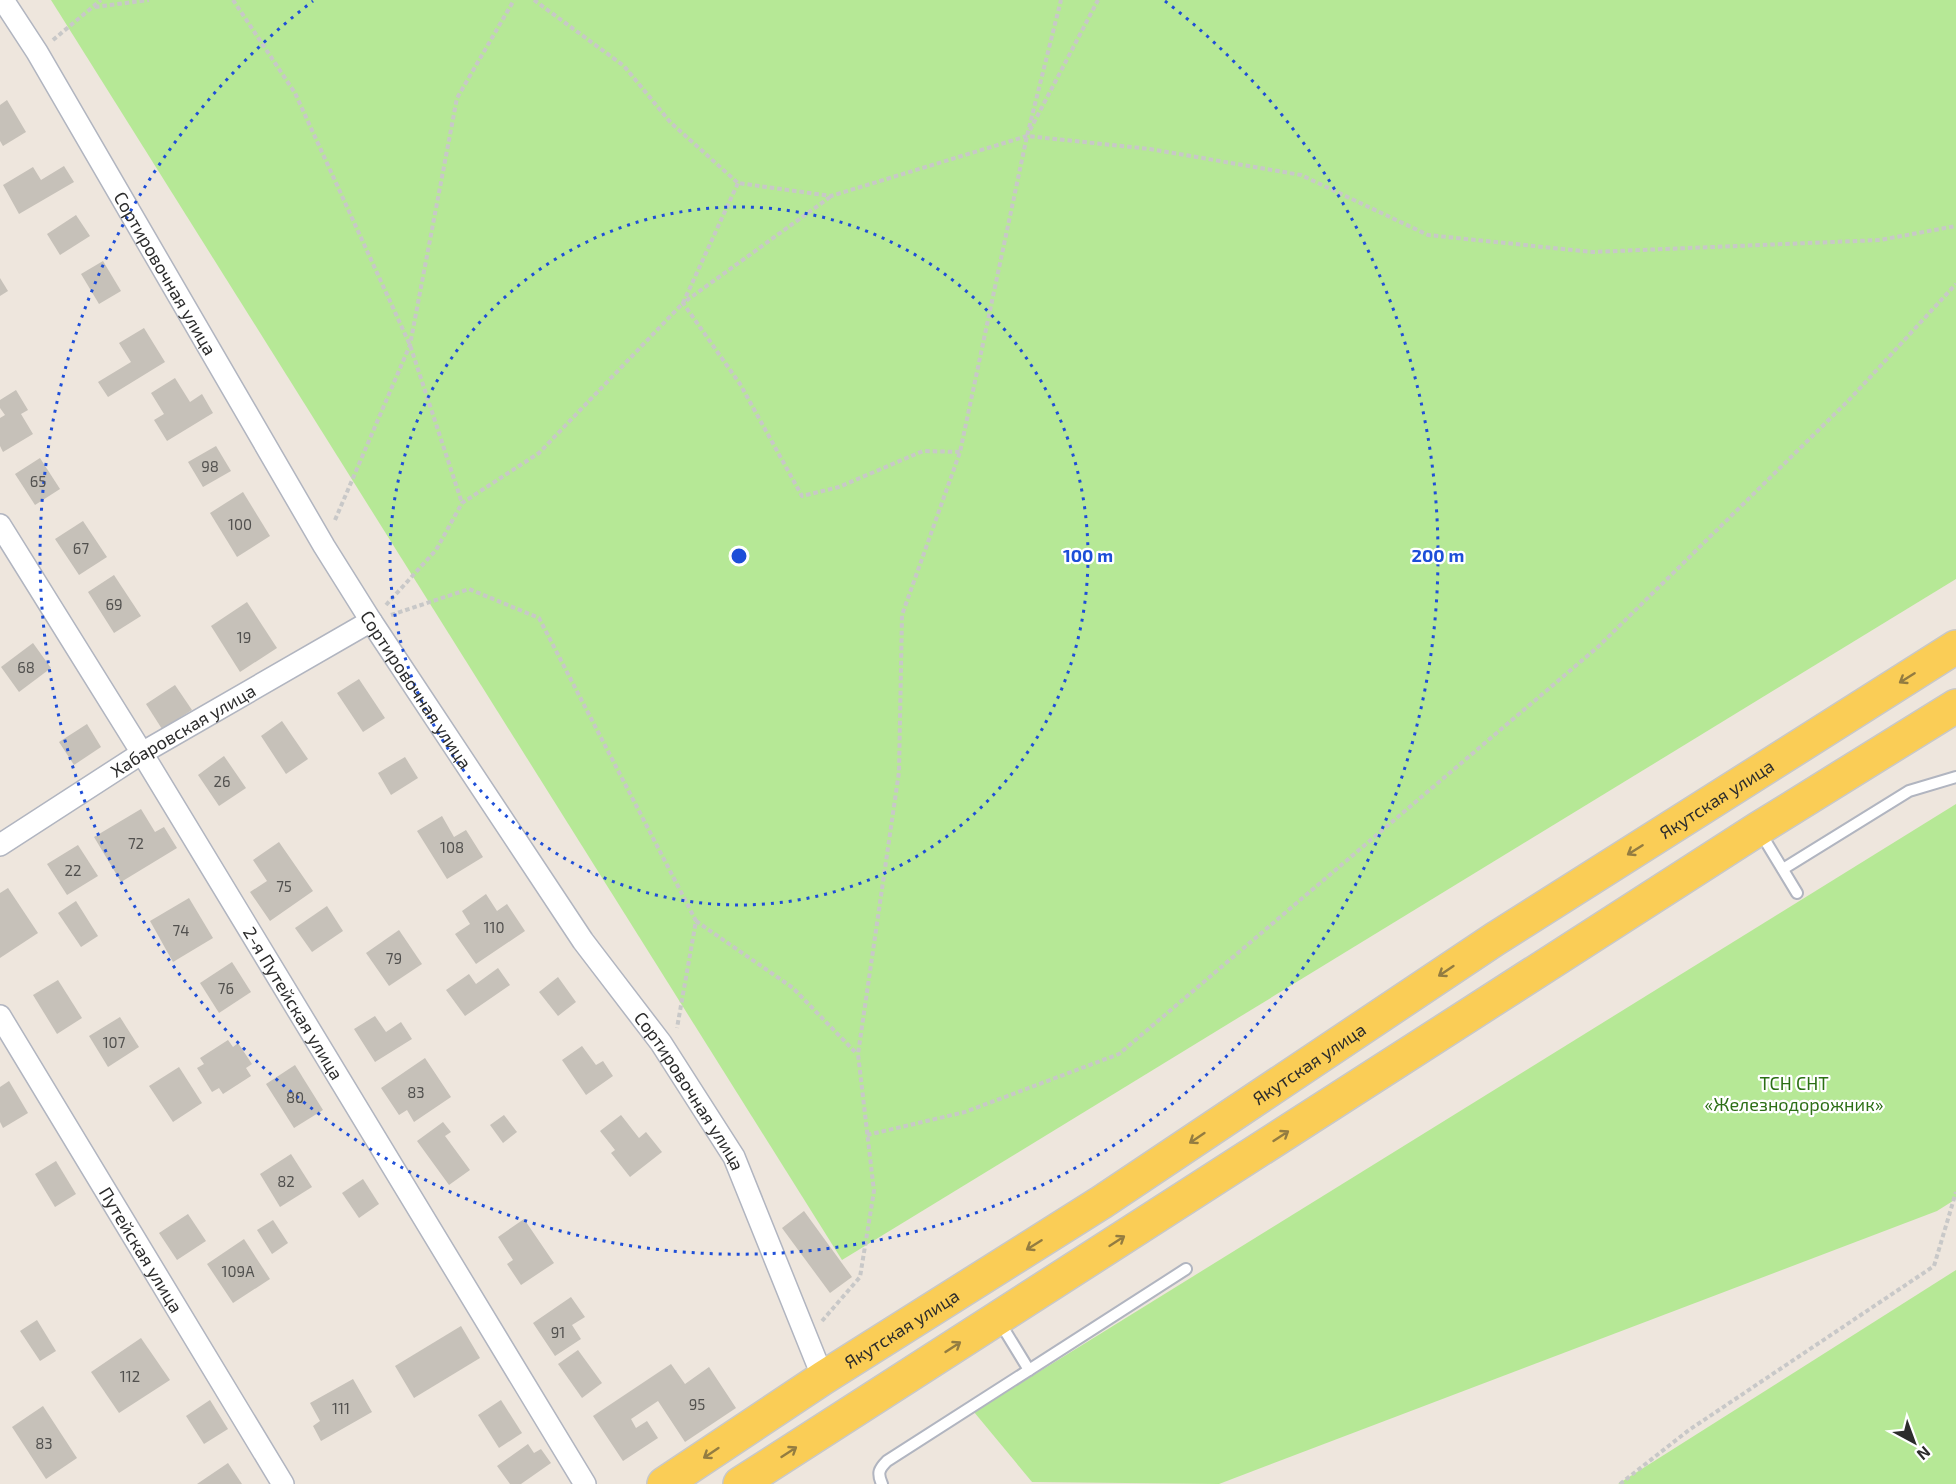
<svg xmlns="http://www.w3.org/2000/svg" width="1956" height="1484" viewBox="0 0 1956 1484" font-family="'Exo 2',sans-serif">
  <rect width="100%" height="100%" fill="#eee6dd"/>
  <g fill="#b6e896">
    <polygon points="51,0 1956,0 1956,579 842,1260"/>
    <polygon points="1956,804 1956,1199 1937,1211 1219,1484 1032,1482 974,1412"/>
    <polygon points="1956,1270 1956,1484 1618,1484"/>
  </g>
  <g fill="#c6c1b9">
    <polygon points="7,100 26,132 3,146 0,141 0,105"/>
    <polygon points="64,166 74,182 19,214 3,185 33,167 41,180"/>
    <polygon points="76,215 90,236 60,255 47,234"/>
    <polygon points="103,261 121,291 99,304 81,274"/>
    <polygon points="0,278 8,291 0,296"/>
    <polygon points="144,328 165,362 108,397 98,382 131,362 119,343"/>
    <polygon points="175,378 190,402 202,394 213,413 167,441 154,420 164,414 151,393"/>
    <polygon points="16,390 28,410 21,414 33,434 3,452 0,446 0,418 5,415 0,408 0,400"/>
    <polygon points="216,446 231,471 203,487 188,462"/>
    <polygon points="40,458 60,489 35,505 15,474"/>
    <polygon points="243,492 270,536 237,557 210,513"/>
    <polygon points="83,521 107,557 79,575 55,539"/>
    <polygon points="114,575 141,616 114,633 88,592"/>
    <polygon points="247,602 277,648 240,672 211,626"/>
    <polygon points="33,643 51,668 19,692 1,667"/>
    <polygon points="359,679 385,718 363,732 337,693"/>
    <polygon points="175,685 192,710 162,729 146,704"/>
    <polygon points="282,721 308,759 286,774 261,736"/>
    <polygon points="87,724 101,747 74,765 59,742"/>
    <polygon points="224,756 246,788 219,806 198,775"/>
    <polygon points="405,757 418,778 391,795 378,773"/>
    <polygon points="141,809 155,832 164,827 177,848 121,882 94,837"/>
    <polygon points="442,816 454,837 466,830 483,857 447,879 417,831"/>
    <polygon points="279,842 313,891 270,921 250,892 267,881 253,860"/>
    <polygon points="78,845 98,876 67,895 47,864"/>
    <polygon points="8,888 38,933 0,958 0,893"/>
    <polygon points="486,894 497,911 507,904 525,931 476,964 455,934 470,924 462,911"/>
    <polygon points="189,898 213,938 173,962 150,921"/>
    <polygon points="76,901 98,936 81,947 58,913"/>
    <polygon points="327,906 343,931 312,952 295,928"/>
    <polygon points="399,930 422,964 389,986 366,953"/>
    <polygon points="232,962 251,992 219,1013 200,983"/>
    <polygon points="498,968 510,985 465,1016 446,990 469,974 476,984"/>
    <polygon points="558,977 576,1002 558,1016 539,992"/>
    <polygon points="58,980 82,1018 57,1034 33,995"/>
    <polygon points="375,1016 386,1032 401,1022 412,1039 375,1062 354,1029"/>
    <polygon points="120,1017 139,1047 108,1067 89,1036"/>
    <polygon points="228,1040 233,1047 238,1043 252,1064 246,1068 251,1076 223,1094 219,1088 212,1092 197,1068 204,1064 200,1058"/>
    <polygon points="582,1046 596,1065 603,1061 613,1076 586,1095 562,1060"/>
    <polygon points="425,1058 451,1097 414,1122 407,1110 399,1115 381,1088"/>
    <polygon points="295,1065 323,1110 294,1128 266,1084"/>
    <polygon points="179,1067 202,1103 173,1122 149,1086"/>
    <polygon points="9,1081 28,1113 3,1128 0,1122 0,1087"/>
    <polygon points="504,1115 517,1132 503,1143 490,1125"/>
    <polygon points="621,1115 639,1138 646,1132 662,1152 630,1177 611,1153 615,1150 600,1131"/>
    <polygon points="443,1122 451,1132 445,1136 470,1170 449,1185 417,1141"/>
    <polygon points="291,1154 312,1187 280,1207 260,1174"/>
    <polygon points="56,1161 76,1194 55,1207 35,1174"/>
    <polygon points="363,1179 379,1204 359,1218 342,1193"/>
    <polygon points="804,1211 852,1277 830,1293 782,1228"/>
    <polygon points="188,1214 206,1241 177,1260 159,1233"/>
    <polygon points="524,1219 554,1263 521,1285 507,1264 513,1260 498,1237"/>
    <polygon points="273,1220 288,1243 272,1254 257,1230"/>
    <polygon points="244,1239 270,1279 233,1303 207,1264"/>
    <polygon points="571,1297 585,1317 572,1325 581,1339 555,1356 533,1323"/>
    <polygon points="37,1320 56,1351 40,1361 20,1331"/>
    <polygon points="461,1326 480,1358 414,1398 395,1366"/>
    <polygon points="141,1338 170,1380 119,1413 91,1372"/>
    <polygon points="578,1350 602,1383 582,1398 558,1364"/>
    <polygon points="671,1364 685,1384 709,1367 736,1408 685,1442 658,1401 631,1419 636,1428 647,1421 658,1438 623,1461 593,1416"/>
    <polygon points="353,1379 372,1412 321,1441 313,1426 320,1421 310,1403"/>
    <polygon points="210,1400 228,1429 204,1444 186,1416"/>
    <polygon points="501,1400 522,1433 499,1448 478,1415"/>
    <polygon points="43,1406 77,1458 46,1479 12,1427"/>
    <polygon points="528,1444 534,1453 541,1449 551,1463 521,1484 510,1484 497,1466"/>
    <polygon points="228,1463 242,1484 197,1484"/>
  </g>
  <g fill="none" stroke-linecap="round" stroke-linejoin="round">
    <defs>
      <g id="service">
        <polyline points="1760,832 1797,893"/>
        <polyline points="1783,869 1909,791 1956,777"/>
        <polyline points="1029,1370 1186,1269"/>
        <path d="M882 1484C877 1473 879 1469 887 1461L1029 1370 999 1321"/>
      </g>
      <g id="minor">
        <path id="s1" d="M3 0 37 52 324 546 371 621 583 941 661 1043 734 1157 823 1378"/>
        <path id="s2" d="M0 525 142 753 585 1484"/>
        <path id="s3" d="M0 845 142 753 371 621"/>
        <path id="s4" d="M0 1016 283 1484"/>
      </g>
      <g id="primary">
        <path id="s5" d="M664 1484 823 1378 1102 1202 1495 939 1956 647"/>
        <polyline points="740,1484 1758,829 1956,706"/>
      </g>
    </defs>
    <use href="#service" stroke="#b1b5c0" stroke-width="14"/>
    <use href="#minor" stroke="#b1b5c0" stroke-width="24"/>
    <use href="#primary" stroke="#c8c8c8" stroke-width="36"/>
    <g stroke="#c8c8c8" stroke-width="4" stroke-dasharray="4.5 3" stroke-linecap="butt">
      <polyline points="233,0 295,93 410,345 462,503"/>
      <polyline points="534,0 624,66 671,123 738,183 831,196 1027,136 1150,149 1301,175 1428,235 1592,252 1880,240 1956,226"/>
      <polyline points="95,7 149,0"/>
      <polyline points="53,40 101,0"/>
      <polyline points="1030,130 1098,0"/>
      <polyline points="830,197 683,303 740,384 802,496 839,487 923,451 960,452"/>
      <polyline points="335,520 410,345 457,98 514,0"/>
      <polyline points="386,605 436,550 462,503 539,453 683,303 738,183"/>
      <polyline points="391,615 469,589 539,618 696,921 677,1028"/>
      <polyline points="696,921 793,988 857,1054"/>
      <polyline points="867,1135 965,1112 1119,1054 1599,646 1849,400 1956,284"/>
      <polyline points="822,1321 860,1277 874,1191 858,1054 899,772 902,615 960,452 1027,136 1061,0"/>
      <polyline points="1620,1484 1689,1430 1934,1266 1956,1192"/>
    </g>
    <use href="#service" stroke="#fff" stroke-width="10"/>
    <use href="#minor" stroke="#fff" stroke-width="21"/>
    <use href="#primary" stroke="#facd56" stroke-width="33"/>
  </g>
  <defs><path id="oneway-shaft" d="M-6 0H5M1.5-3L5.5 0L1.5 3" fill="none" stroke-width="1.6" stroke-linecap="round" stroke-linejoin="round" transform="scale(1.5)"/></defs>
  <g stroke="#937c41">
    <use href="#oneway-shaft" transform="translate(1907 678) rotate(148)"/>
    <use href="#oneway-shaft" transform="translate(1635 850) rotate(148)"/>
    <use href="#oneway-shaft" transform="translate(1446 971) rotate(146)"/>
    <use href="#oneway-shaft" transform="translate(1281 1136) rotate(-33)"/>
    <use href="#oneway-shaft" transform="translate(1197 1138) rotate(146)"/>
    <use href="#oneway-shaft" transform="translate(1117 1241) rotate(-33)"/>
    <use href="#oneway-shaft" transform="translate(1034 1245) rotate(148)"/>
    <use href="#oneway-shaft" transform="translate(953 1347) rotate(-33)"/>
    <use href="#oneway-shaft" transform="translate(789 1452) rotate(-33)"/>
    <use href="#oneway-shaft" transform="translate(711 1453) rotate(146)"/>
  </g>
  <g fill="none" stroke="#1d4ed8" stroke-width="3" stroke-dasharray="3 6">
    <circle cx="739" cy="556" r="349"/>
    <path d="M1165 1A699 699 0 1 1 313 1"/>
  </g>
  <g text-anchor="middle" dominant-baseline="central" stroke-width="4.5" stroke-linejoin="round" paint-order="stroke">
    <g font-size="15" fill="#52514f">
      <text x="210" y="466">98</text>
      <text x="38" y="481">65</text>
      <text x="240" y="524">100</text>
      <text x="81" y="548">67</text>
      <text x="114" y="604">69</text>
      <text x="244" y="637">19</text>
      <text x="26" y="667">68</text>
      <text x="222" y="781">26</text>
      <text x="136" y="843">72</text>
      <text x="452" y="847">108</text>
      <text x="73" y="870">22</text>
      <text x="284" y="886">75</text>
      <text x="494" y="927">110</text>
      <text x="181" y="930">74</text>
      <text x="394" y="958">79</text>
      <text x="226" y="988">76</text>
      <text x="114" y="1042">107</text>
      <text x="416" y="1092">83</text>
      <text x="295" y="1097">80</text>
      <text x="286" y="1181">82</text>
      <text x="238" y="1271">109А</text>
      <text x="558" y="1332">91</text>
      <text x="130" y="1376">112</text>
      <text x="697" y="1404">95</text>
      <text x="341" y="1408">111</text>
      <text x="44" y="1443">83</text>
    </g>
    <g font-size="18" fill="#2c2c2c" stroke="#fff">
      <text stroke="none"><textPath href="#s1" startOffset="318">Сортировочная улица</textPath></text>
      <text stroke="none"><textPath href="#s1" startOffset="804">Сортировочная улица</textPath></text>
      <text stroke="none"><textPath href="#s3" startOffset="216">Хабаровская улица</textPath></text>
      <text stroke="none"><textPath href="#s5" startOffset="1256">Якутская улица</textPath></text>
      <text stroke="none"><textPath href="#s2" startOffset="561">2-я Путейская улица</textPath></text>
      <text stroke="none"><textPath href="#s5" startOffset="770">Якутская улица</textPath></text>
      <text stroke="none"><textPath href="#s1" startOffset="1290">Сортировочная улица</textPath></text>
      <text stroke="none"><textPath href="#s4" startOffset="273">Путейская улица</textPath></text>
      <text stroke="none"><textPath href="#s5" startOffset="284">Якутская улица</textPath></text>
    </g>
    <g font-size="18" fill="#2c6f15" stroke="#fff">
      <text x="1794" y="1083">ТСН СНТ<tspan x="1794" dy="21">«Железнодорожник»</tspan></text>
    </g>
  </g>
  <circle cx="739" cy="556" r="9" fill="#1d4ed8" stroke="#fff" stroke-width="3"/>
  <g font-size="18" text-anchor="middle" font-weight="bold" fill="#1d4ed8" stroke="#fff" stroke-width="4.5" stroke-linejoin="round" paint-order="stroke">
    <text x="1088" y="562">100 m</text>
    <text x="1438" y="562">200 m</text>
  </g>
  <g transform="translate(1914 1442) rotate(139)" stroke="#ffffff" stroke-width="4.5" paint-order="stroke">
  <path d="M0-4.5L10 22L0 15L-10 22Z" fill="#2c2c2c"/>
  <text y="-9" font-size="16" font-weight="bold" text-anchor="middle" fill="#2c2c2c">N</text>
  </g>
</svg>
